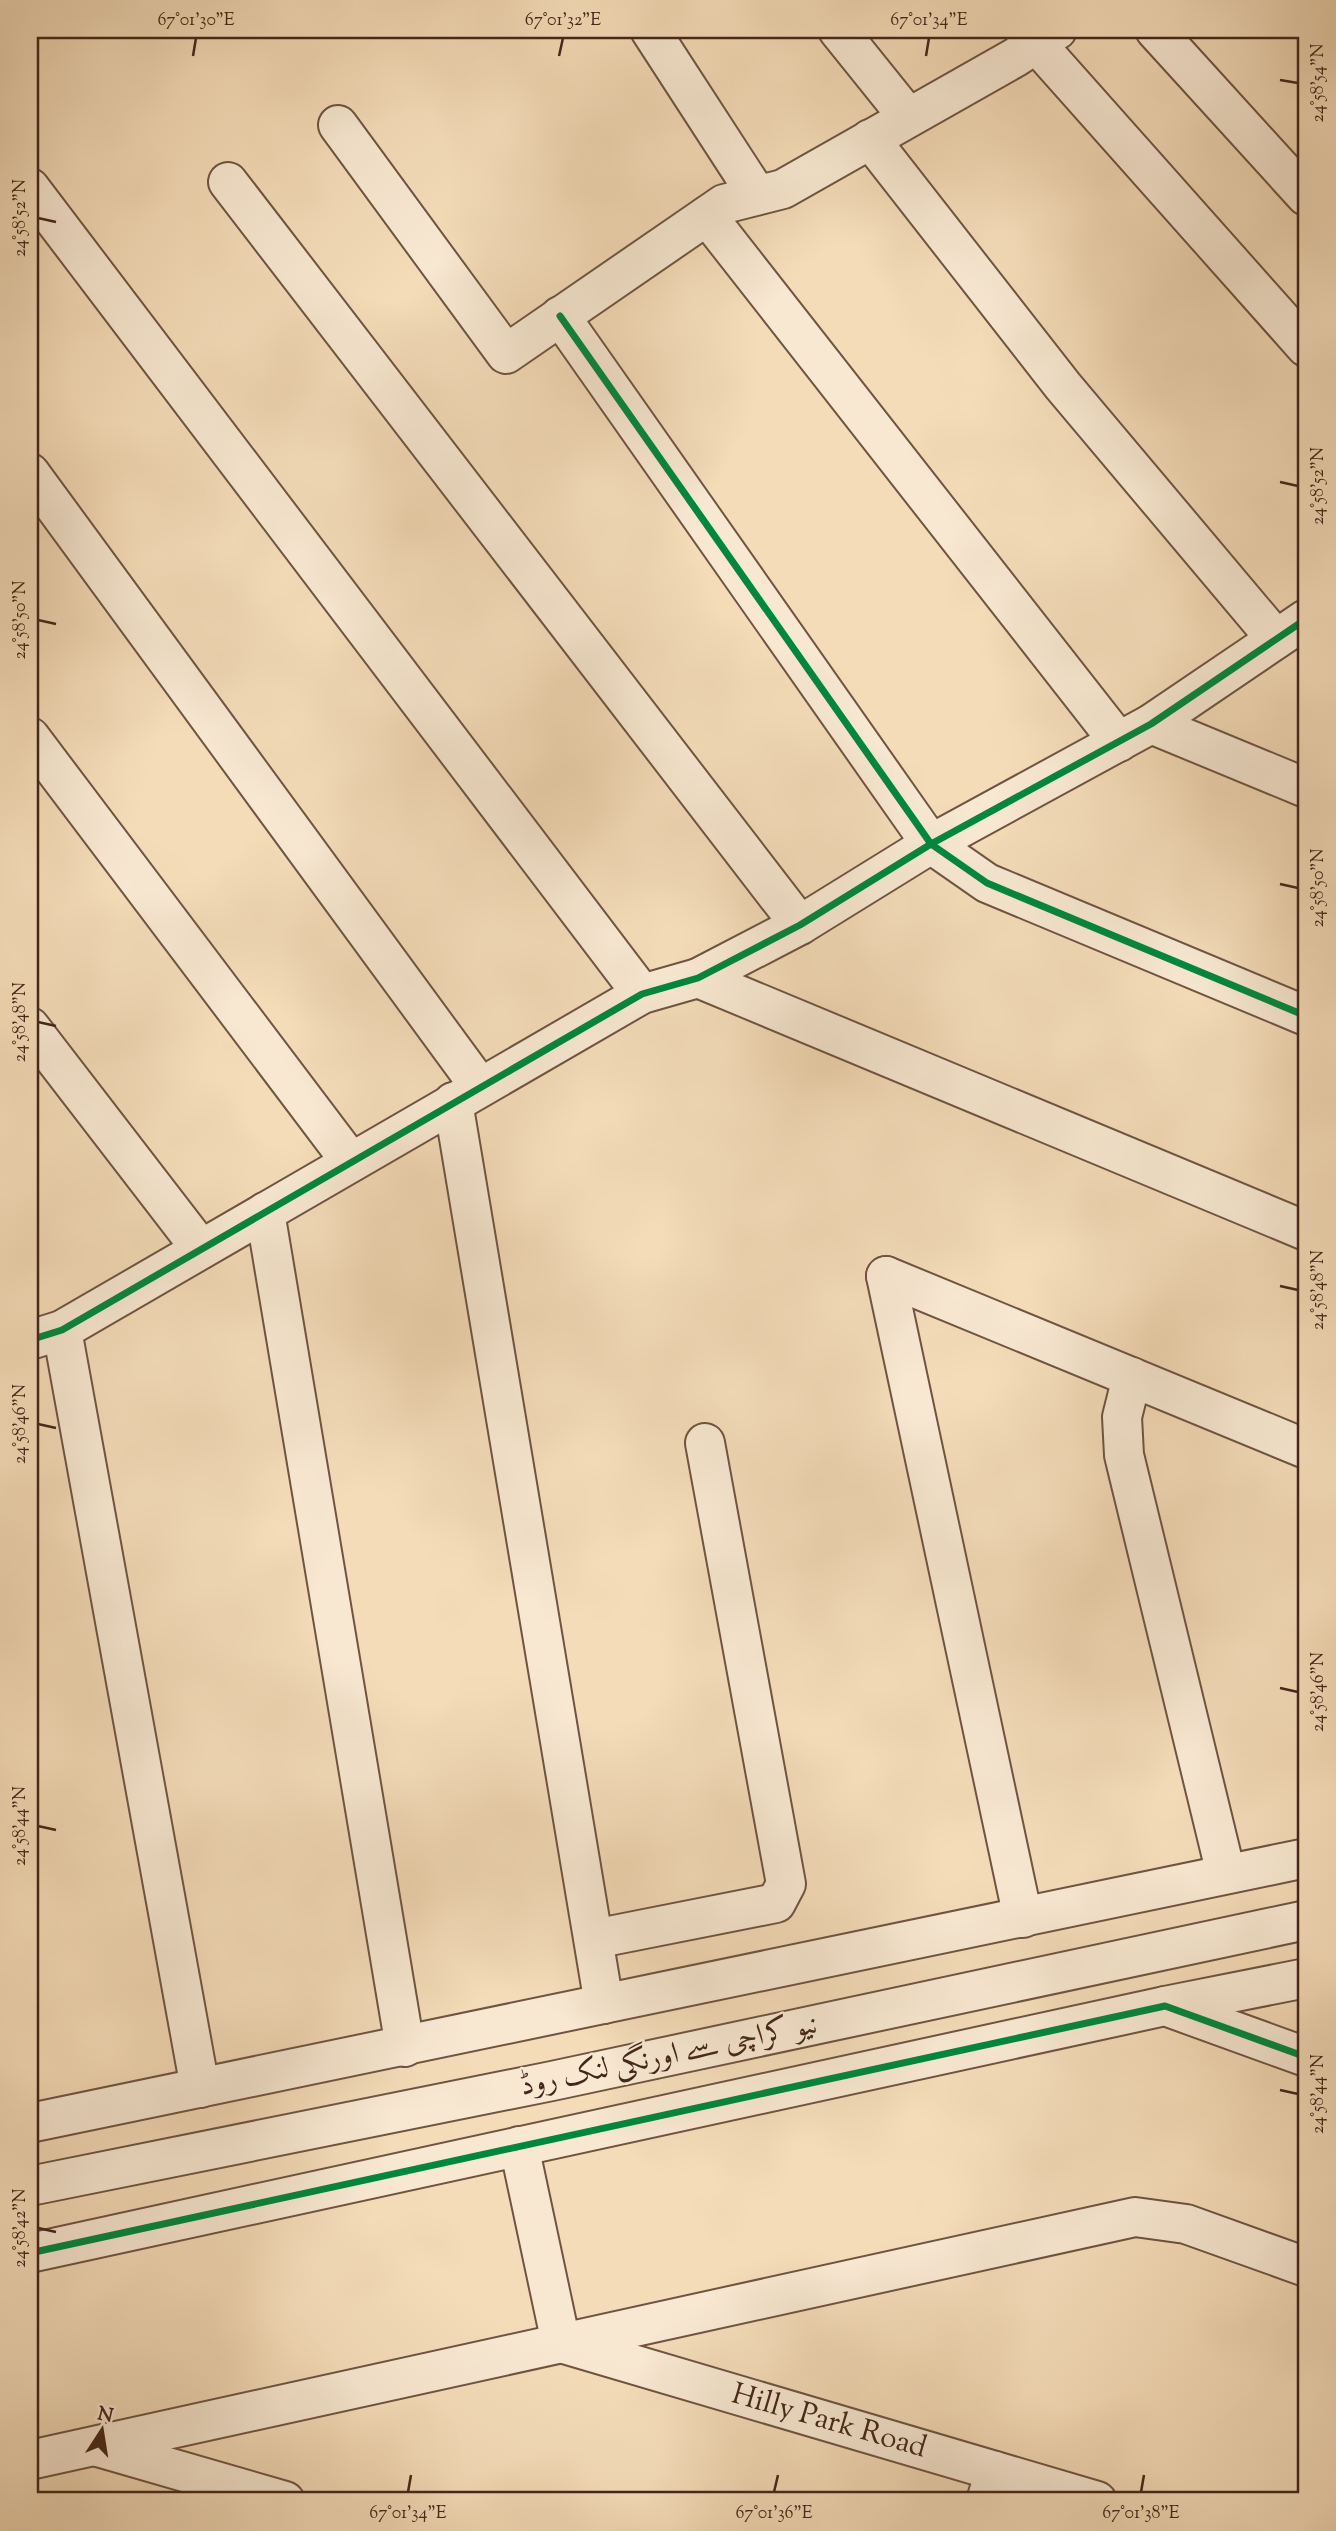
<svg xmlns="http://www.w3.org/2000/svg" width="1336" height="2531" viewBox="0 0 1336 2531" font-family="'Sorts Mill Goudy',Amiri,serif">
  <rect width="100%" height="100%" fill="#f4dcb9"/>
  <filter id="stains"><feTurbulence type="fractalNoise" baseFrequency=".00286" numOctaves="4"/><feColorMatrix values="0 0 0 0 .2 0 0 0 0 .09 0 0 0 0 .02 0 0 0 .5 -.17"/></filter>
  <radialGradient id="worn" r=".72"><stop offset=".6" stop-color="#630" stop-opacity="0"/><stop offset="1" stop-color="#630" stop-opacity=".3"/></radialGradient>
  <g fill="none" stroke-linecap="round" stroke-linejoin="round">
    <defs>
      <g id="minor">
        <polyline points="650,30 757,195"/>
        <polyline points="838,30 908,117"/>
        <polyline points="1024,30 1306,347"/>
        <polyline points="1155,30 1306,196"/>
        <polyline points="338,125 506,354 724,204 783,189 1016,57 1057,30"/>
        <polyline points="870,139 1063,386 1276,639"/>
        <polyline points="228,182 800,925"/>
        <polyline points="30,188 642,994"/>
        <polyline points="707,216 1119,742"/>
        <polyline points="560,316 931,844 987,883 1306,1016"/>
        <polyline points="30,473 480,1087"/>
        <polyline points="1151,724 1306,788"/>
        <polyline points="30,737 351,1162"/>
        <polyline points="698,978 1306,1231"/>
        <polyline points="30,1027 201,1249"/>
        <polyline points="453,1102 604,2004"/>
        <polyline points="265,1212 405,2047"/>
        <polyline points="886,1276 1023,1918"/>
        <polyline points="886,1276 1306,1449"/>
        <polyline points="62,1330 200,2088"/>
        <polyline points="30,1340 62,1330 642,994 698,978 800,925 931,844 1151,724 1306,619"/>
        <polyline points="1132,1377 1122,1417 1124,1455 1226,1874"/>
        <polyline points="594,1939 776,1903 786,1884 705,1443"/>
        <polyline points="1165,2006 1306,1978"/>
        <polyline points="30,2123 1306,1858"/>
        <polyline points="519,2146 561,2343 1097,2501"/>
        <polyline points="30,2186 552,2081 1306,1920"/>
        <polyline points="30,2253 1165,2006 1306,2057"/>
        <polyline points="98,2447 285,2501"/>
        <polyline points="30,2460 1135,2217 1186,2224 1306,2267"/>
        <polyline points="986,2501 995,2471"/>
      </g>
    </defs>
    <use href="#minor" stroke="#6f5442" stroke-width="42"/>
    <use href="#minor" stroke="#f8e8d2" stroke-width="38"/>
    <defs>
      <g id="cycleway">
        <polyline points="560,316 931,844 987,883 1306,1016"/>
        <polyline points="30,1340 62,1330 642,994 698,978 800,925 931,844 1151,724 1306,619"/>
        <polyline points="30,2253 1165,2006 1306,2057"/>
      </g>
    </defs>
    <use href="#cycleway" stroke="#f8e8d2" stroke-width="11"/>
    <use href="#cycleway" stroke="#00873e" stroke-width="7"/>
  </g>
  <path fill="none" stroke="#43261b" stroke-width="2.5" d="M193 56 196 38M559 56 563 38M926 56 929 38M1280 80 1298 83M38 218 56 222M1280 482 1298 486M38 620 56 624M1280 884 1298 888M38 1022 56 1026M1280 1286 1298 1290M38 1424 56 1428M1280 1688 1298 1692M38 1826 56 1830M1280 2090 1298 2094M38 2228 56 2232M408 2492 411 2475M774 2492 778 2475M1141 2492 1144 2475"/>
  <g text-anchor="middle" dominant-baseline="central" stroke-width="5" stroke-linejoin="round" paint-order="stroke">
    <g font-size="30" fill="#43261b" stroke="#f8e8d2">
      <text transform="translate(669 2056) rotate(-12)">نیو کراچی سے اورنگی لنک روڈ</text>
      <text transform="translate(829 2422) rotate(16)">Hilly Park Road</text>
    </g>
  </g>
  <rect width="1336" height="2531" fill="none" stroke="#f4dcb9" stroke-width="77"/>
  <g transform="translate(102 2430) rotate(12)" stroke="#f8e8d2" stroke-width="5" paint-order="stroke">
  <path d="M0-5L12 26L0 18L-12 26Z" fill="#43261b"/>
  <text y="-10" font-size="19" font-weight="bold" text-anchor="middle" fill="#43261b">N</text>
  </g>
  <rect x="38" y="38" width="1260" height="2454" fill="none" stroke="#43261b" stroke-width="2.5"/>
  <g font-size="18" text-anchor="middle" fill="#43261b">
    <text x="196" y="25">67°01'30"E</text>
    <text x="563" y="25">67°01'32"E</text>
    <text x="929" y="25">67°01'34"E</text>
    <text transform="translate(1317 83) rotate(-90)" y="6">24°58'54"N</text>
    <text transform="translate(19 218) rotate(-90)" y="6">24°58'52"N</text>
    <text transform="translate(1317 486) rotate(-90)" y="6">24°58'52"N</text>
    <text transform="translate(19 620) rotate(-90)" y="6">24°58'50"N</text>
    <text transform="translate(1317 888) rotate(-90)" y="6">24°58'50"N</text>
    <text transform="translate(19 1022) rotate(-90)" y="6">24°58'48"N</text>
    <text transform="translate(1317 1290) rotate(-90)" y="6">24°58'48"N</text>
    <text transform="translate(19 1424) rotate(-90)" y="6">24°58'46"N</text>
    <text transform="translate(1317 1692) rotate(-90)" y="6">24°58'46"N</text>
    <text transform="translate(19 1826) rotate(-90)" y="6">24°58'44"N</text>
    <text transform="translate(1317 2094) rotate(-90)" y="6">24°58'44"N</text>
    <text transform="translate(19 2228) rotate(-90)" y="6">24°58'42"N</text>
    <text x="408" y="2518">67°01'34"E</text>
    <text x="774" y="2518">67°01'36"E</text>
    <text x="1141" y="2518">67°01'38"E</text>
  </g>
  <rect width="100%" height="100%" filter="url(#stains)"/>
  <rect width="100%" height="100%" fill="url(#worn)"/>
</svg>
